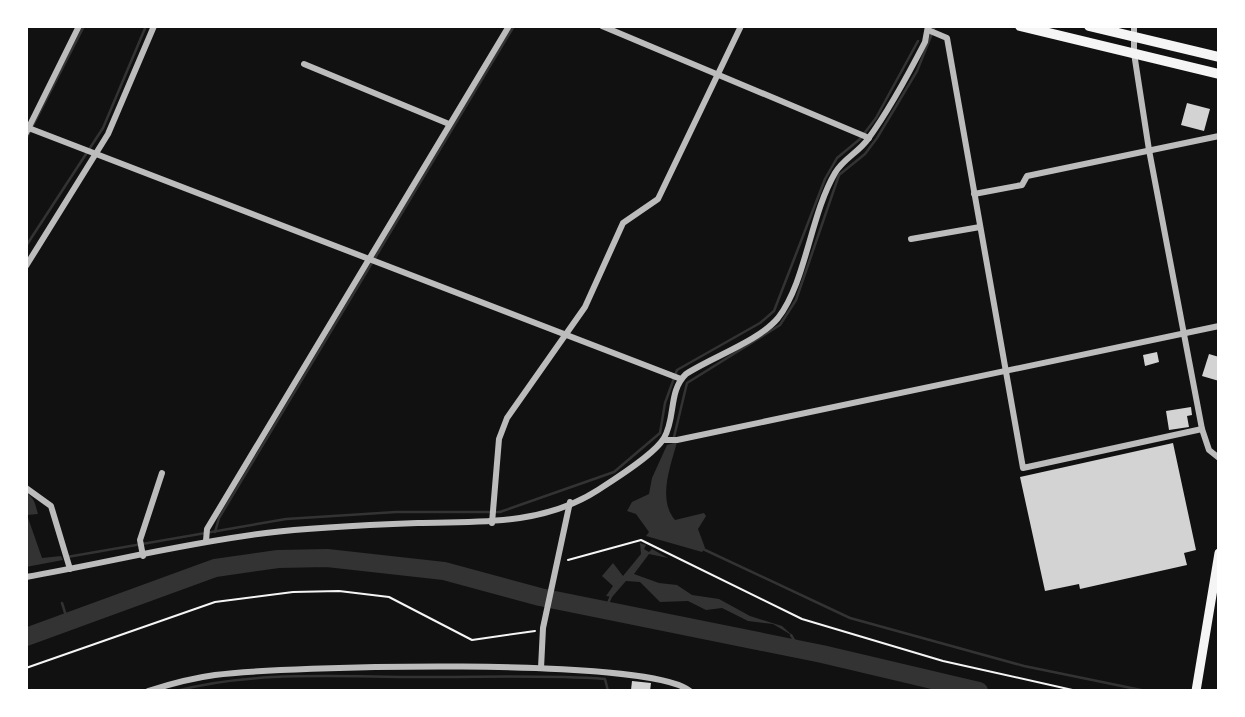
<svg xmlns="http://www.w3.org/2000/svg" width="1245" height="717" viewBox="0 0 1245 717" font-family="Ubuntu,sans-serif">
  <rect width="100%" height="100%" fill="#111"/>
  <g fill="#333">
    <path d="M677 442C671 465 657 499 675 520L704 513 706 516 698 529 705 548 702 552 646 536 649 532 636 514 627 511 632 502 649 494 652 478 667 445Z"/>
    <path d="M26 492C36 500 35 505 38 514L27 515 42 558 61 556 63 560 26 567Z"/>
    <polygon points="640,543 646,545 644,549 649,552 652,549 668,558 649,554 634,574 659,583 677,585 692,595 719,599 750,616 782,626 793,636 773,624 748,621 722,608 706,610 688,601 660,602 640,582 626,581 612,597 606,596 613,586 602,576 613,563 623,576 641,554"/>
  </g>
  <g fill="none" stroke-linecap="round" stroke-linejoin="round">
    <g stroke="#333" stroke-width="2.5">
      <polyline points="26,139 84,26"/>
      <polyline points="26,246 103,128 146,26"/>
      <polyline points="674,437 687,383 780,325 796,300 839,175 865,154 877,138 917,71 935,26"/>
      <polyline points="215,532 219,518 514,26"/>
      <polyline points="703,549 850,618 1024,666 1146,691"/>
      <polyline points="67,557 286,519 396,512 500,512 614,472 660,433 665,403 677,370 760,323 774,311 825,179 837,158 860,139 876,118 918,41"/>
      <polyline points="62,603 68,622"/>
      <polyline points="605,610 612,594"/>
      <polyline points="791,635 800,650"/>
      <path d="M176 691C260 669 350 678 435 677 492 677 548 675 605 679L608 691"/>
    </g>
    <polyline stroke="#333" stroke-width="18" points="26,637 215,568 278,559 327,558 444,571 540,597 822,654 979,691"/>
  </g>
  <g fill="#d3d3d3">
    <polygon points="1187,103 1210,109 1204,131 1181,125"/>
    <polygon points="1157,352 1159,362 1145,366 1143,355"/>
    <polygon points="1209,354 1219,357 1219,381 1202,376"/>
    <polygon points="1191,407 1192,415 1187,416 1189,427 1169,430 1166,411"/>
    <polygon points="1173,443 1196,550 1184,553 1187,565 1080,589 1079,584 1045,591 1020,477"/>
    <polygon points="632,681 651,683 650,691 631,690"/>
  </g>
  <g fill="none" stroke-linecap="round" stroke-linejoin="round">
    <g stroke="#f5f5f5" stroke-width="2">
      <polyline points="568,560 641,540 802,619 943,661 1077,691"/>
      <polyline points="26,668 215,602 293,592 339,591 389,597 472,640 535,631"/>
    </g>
    <g stroke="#bcbcbc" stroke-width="6">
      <polyline points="602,26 869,138"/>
      <polyline points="1134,26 1134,53 1149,150 1202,429 1209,450 1219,458"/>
      <polyline points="928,30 947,38 1023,468 1202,429"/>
      <polyline points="304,64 449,124"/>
      <polyline points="26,127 681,379"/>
      <polyline points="26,133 79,26"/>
      <polyline points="974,194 1022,185 1027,176 1219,136"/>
      <polyline points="911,239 980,227"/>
      <polyline points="26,266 108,134 154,26"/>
      <polyline points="664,440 677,440 1219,326"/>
      <polyline points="26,488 51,506 70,569"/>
      <polyline points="492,523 499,439 507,418 585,307 623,223 658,199 741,26"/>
      <polyline points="206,541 207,529 509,26"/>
      <polyline points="143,556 140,540 162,473"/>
      <path d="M26 577C106 563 185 543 266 533 316 527 368 525 419 523 480 522 544 525 598 490 615 479 655 454 664 438 676 418 668 391 686 374 712 357 759 341 778 318 806 282 810 216 835 173 843 159 859 152 868 139 890 109 908 75 925 42L928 26"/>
      <polyline points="541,668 543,628 570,502"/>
      <path d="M148 691C170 684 192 678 215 675 283 666 648 656 690 691"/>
    </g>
    <polyline stroke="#f5f5f5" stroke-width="9" points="1196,691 1219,553"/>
    <g stroke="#f5f5f5" stroke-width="10">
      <polyline points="1020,26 1219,74"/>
      <polyline points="1089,26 1219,57"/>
    </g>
  </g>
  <rect width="1245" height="717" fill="none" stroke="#ffffff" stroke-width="56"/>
</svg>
